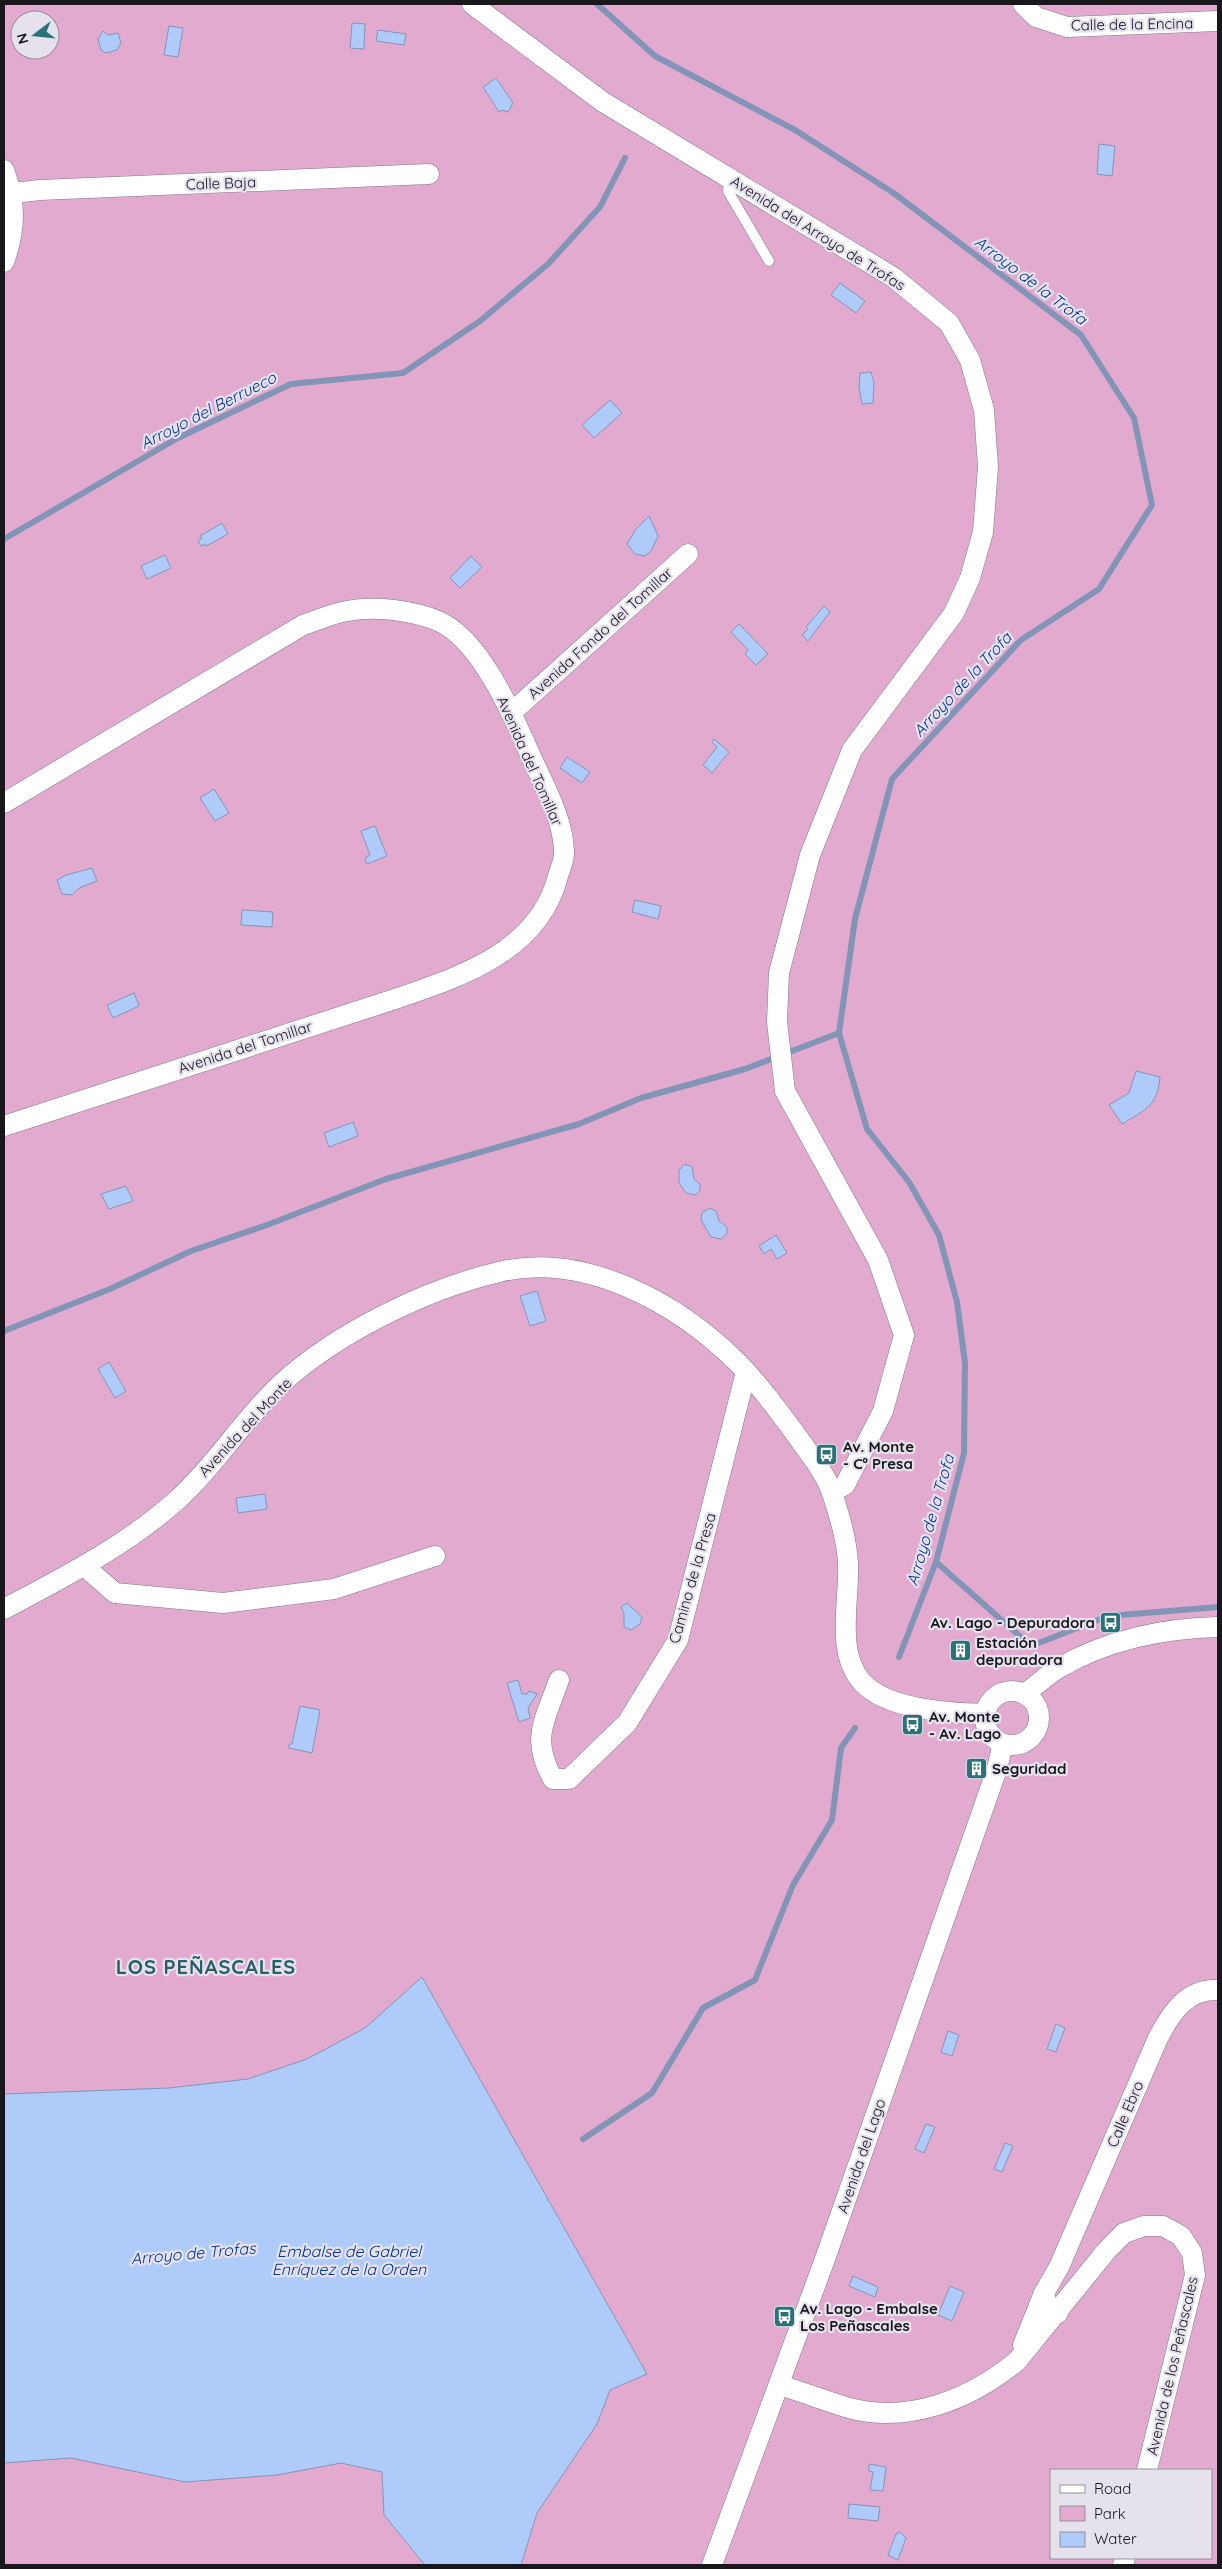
<svg xmlns="http://www.w3.org/2000/svg" width="1222" height="2569" viewBox="0 0 1222 2569" font-family="Quicksand,sans-serif">
  <rect width="100%" height="100%" fill="#e5e2ee"/>
  <path fill="#e3aacf" fill-rule="evenodd" d="M4 4H1218V2565H4ZM20 20H50V50H20ZM1051 2470H1211V2558H1051Z"/>
  <g fill="#afcbf9" stroke="#8295b6">
    <polygon points="352,23 365,24 364,49 350,48"/>
    <polygon points="169,26 183,28 178,57 164,55"/>
    <polygon points="378,30 406,34 404,45 376,41"/>
    <polygon points="103,31 108,35 118,33 121,43 117,50 106,53 101,50 98,39"/>
    <polygon points="496,78 513,103 508,112 502,110 499,112 483,87"/>
    <polygon points="1099,144 1115,146 1112,176 1097,174"/>
    <polygon points="840,283 865,301 856,313 831,295"/>
    <polygon points="871,372 874,382 873,403 862,404 859,388 860,373"/>
    <polygon points="610,400 622,413 594,438 582,425"/>
    <polygon points="649,516 658,536 651,551 645,556 635,554 627,544 636,529"/>
    <polygon points="222,523 228,534 206,546 205,544 201,546 198,541 202,538 200,536"/>
    <polygon points="165,555 171,568 147,579 141,566"/>
    <polygon points="471,556 482,567 460,588 450,578"/>
    <polygon points="824,606 830,612 808,641 802,635 808,629 806,627"/>
    <polygon points="739,624 768,654 756,665 745,654 748,650 731,632"/>
    <polygon points="714,739 729,752 712,773 703,765 717,747 712,742"/>
    <polygon points="567,757 590,772 582,783 560,768"/>
    <polygon points="214,789 229,813 215,821 200,798"/>
    <polygon points="375,826 387,856 367,864 365,858 370,855 361,831"/>
    <polygon points="92,868 97,881 79,888 72,895 62,894 57,880 66,875"/>
    <polygon points="635,900 661,906 658,919 632,912"/>
    <polygon points="242,910 273,912 272,927 241,925"/>
    <polygon points="134,993 139,1006 113,1018 107,1005"/>
    <path d="M1136 1071 1160 1077C1157 1107 1146 1109 1122 1124L1109 1105 1129 1093Z"/>
    <polygon points="353,1122 358,1136 329,1147 324,1133"/>
    <polygon points="685,1164 692,1167 694,1179 700,1184 700,1190 696,1195 686,1193 679,1183 679,1170"/>
    <polygon points="126,1186 133,1201 109,1209 101,1194"/>
    <polygon points="710,1208 716,1211 719,1221 727,1227 727,1234 721,1239 711,1237 701,1220 702,1213"/>
    <polygon points="776,1235 787,1253 777,1259 771,1249 764,1254 759,1246"/>
    <polygon points="537,1291 546,1321 530,1326 520,1296"/>
    <polygon points="109,1362 126,1391 115,1398 98,1369"/>
    <polygon points="265,1494 267,1509 238,1513 236,1498"/>
    <polygon points="627,1603 642,1617 640,1624 631,1630 624,1627 624,1614 621,1607"/>
    <polygon points="518,1680 522,1694 527,1694 529,1691 537,1694 528,1708 530,1718 519,1722 507,1683"/>
    <polygon points="300,1706 320,1710 312,1753 289,1748 289,1744 292,1744"/>
    <polygon points="422,1977 647,2374 610,2390 597,2424 537,2513 521,2565 425,2565 384,2515 382,2472 341,2463 277,2475 185,2482 71,2458 4,2463 4,2094 169,2088 248,2079 307,2059 365,2028"/>
    <polygon points="1056,2024 1065,2028 1056,2052 1047,2049"/>
    <polygon points="948,2031 959,2035 952,2056 941,2052"/>
    <polygon points="926,2124 935,2127 924,2153 915,2149"/>
    <polygon points="1005,2143 1013,2146 1002,2172 994,2169"/>
    <polygon points="853,2276 878,2287 875,2297 849,2286"/>
    <polygon points="950,2286 964,2292 952,2321 938,2315"/>
    <polygon points="869,2464 886,2467 883,2491 870,2490 873,2472 869,2471"/>
    <polygon points="849,2504 880,2507 878,2521 848,2518"/>
    <polygon points="900,2532 906,2538 898,2560 888,2555 896,2534"/>
  </g>
  <g fill="none" stroke-linecap="round" stroke-linejoin="round">
    <g stroke="#8295b6" stroke-width="6">
      <polyline points="597,4 655,56 795,130 895,194 1081,335 1134,418 1152,505 1099,589 1021,640 892,779 855,919 839,1033 867,1129 909,1182 939,1235 957,1302 965,1363 964,1453 936,1562 899,1657"/>
      <polyline points="4,539 176,439 291,384 403,373 480,321 548,264 600,207 625,158"/>
      <polyline points="4,1331 110,1289 191,1251 267,1225 386,1179 579,1124 641,1098 745,1069 839,1033"/>
      <polyline points="936,1562 1031,1646 1108,1616 1218,1607"/>
      <polyline points="583,2139 652,2093 703,2008 755,1980 793,1885 832,1820 841,1748 855,1728"/>
    </g>
    <defs>
      <polyline id="service" points="730,179 728,191 769,261"/>
      <g id="minor">
        <polyline points="472,4 603,102 893,277 949,323 970,360 984,410 988,467 983,532 970,578 954,613 852,750 810,855 779,973 777,1022 785,1091 878,1260 904,1335 883,1411 845,1485 832,1492"/>
        <polyline points="1023,4 1036,17 1067,27 1218,21"/>
        <path d="M4 170C16 203 16 228 4 262"/>
        <polyline points="13,193 40,190 429,174"/>
        <polyline points="512,712 688,554"/>
        <path d="M4 803 303 625C315 621 329 615 342 612 360 608 376 608 394 610 409 612 425 615 438 621 479 638 512 713 529 752 542 782 563 817 564 851 565 859 560 869 558 876 539 951 462 976 398 998L4 1126"/>
        <polyline points="87,1564 92,1573 115,1593 223,1603 334,1589 435,1556"/>
        <path d="M4 1609C64 1577 126 1546 177 1500 216 1465 244 1418 282 1383 337 1333 426 1289 499 1272 585 1251 679 1304 738 1363 759 1384 777 1409 794 1432 808 1452 826 1473 833 1496 840 1517 847 1541 848 1563 850 1600 835 1652 862 1682 887 1710 950 1713 985 1714"/>
        <path d="M559 1680C545 1720 530 1739 553 1779H569L627 1723 678 1640 746 1372"/>
        <circle cx="1012" cy="1718" r="27"/>
        <path d="M1026 1693C1037 1685 1048 1674 1059 1668 1106 1640 1165 1628 1218 1627"/>
        <path d="M1058 2313 1048 2308 1044 2293 1059 2267 1158 2038C1171 2013 1187 1988 1218 1990"/>
        <polyline points="1023,2345 1044,2293"/>
        <path d="M779 2385C803 2392 826 2401 849 2408 909 2424 971 2399 1017 2361L1107 2250 1124 2233 1144 2226H1163L1181 2236 1192 2253 1195 2275 1147 2470"/>
        <polyline points="712,2565 825,2259 996,1772 1003,1744"/>
        <polyline points="1123,2565 1125,2558"/>
      </g>
    </defs>
    <use href="#service" stroke="#7e7a85" stroke-width="11"/>
    <use href="#minor" stroke="#7e7a85" stroke-width="21"/>
    <use href="#service" stroke="#fff" stroke-width="10"/>
    <use href="#minor" stroke="#fff" stroke-width="20"/>
  </g>
  <defs>
    <symbol id="bus-square" viewBox="-11 -11 22 22"><rect x="-9" y="-9" width="18" height="18" rx="4" fill="#297378" stroke="#e5e2ee"/><path d="M-5-6H5V4H4V6H2V4H-2V6H-4V4H-5ZM-3.5-4V0h7V-4ZM-3.5 1.2v1.5H-2V1.2ZM2 1.2v1.5H3.5V1.2Z" fill="#fff"/></symbol>
    <symbol id="building-square" viewBox="-11 -11 22 22"><rect x="-9" y="-9" width="18" height="18" rx="4" fill="#297378" stroke="#e5e2ee"/><path d="M-4-6H4V6H1V3H-1V6H-4ZM-2.5-4.3h1.7v1.8h-1.7ZM.8-4.3h1.7v1.8H.8ZM-2.5-1h1.7V.8h-1.7ZM.8-1h1.7V.8H.8Z" fill="#fff"/></symbol>
  </defs>
  <g fill-rule="evenodd">
    <use href="#bus-square" x="814" y="1442" width="25" height="25"/>
    <use href="#bus-square" x="1098" y="1610" width="25" height="25"/>
    <use href="#building-square" x="948" y="1638" width="25" height="25"/>
    <use href="#bus-square" x="900" y="1712" width="25" height="25"/>
    <use href="#building-square" x="964" y="1756" width="25" height="25"/>
    <use href="#bus-square" x="772" y="2304" width="25" height="25"/>
  </g>
  <g text-anchor="middle" dominant-baseline="central" stroke-width="4.5" stroke-linejoin="round" paint-order="stroke">
    <g font-size="15" fill="#18171b" stroke="#e5e2ee">
      <text transform="translate(1132 24) rotate(-1)">Calle de la Encina</text>
      <text transform="translate(221 183) rotate(-2)">Calle Baja</text>
      <text transform="translate(818 233) rotate(32)">Avenida del Arroyo de Trofas</text>
      <text transform="translate(600 633) rotate(-42)">Avenida Fondo del Tomillar</text>
      <text transform="translate(530 761) rotate(66)">Avenida del Tomillar</text>
      <text transform="translate(245 1047) rotate(-18)">Avenida del Tomillar</text>
      <text transform="translate(245 1427) rotate(-47)">Avenida del Monte</text>
      <text transform="translate(692 1578) rotate(-74)">Camino de la Presa</text>
      <text transform="translate(1125 2114) rotate(-67)">Calle Ebro</text>
      <text transform="translate(861 2156) rotate(-71)">Avenida del Lago</text>
      <text transform="translate(1172 2366) rotate(-77)">Avenida de los Peñascales</text>
    </g>
    <g font-size="15" font-weight="bold" fill="#18171b" stroke="#e5e2ee" text-anchor="start">
      <text x="843" y="1446">Av. Monte<tspan x="843" dy="17">- Cº Presa</tspan></text>
      <text x="1095" y="1622" text-anchor="end">Av. Lago - Depuradora</text>
      <text x="976" y="1642">Estación<tspan x="976" dy="17">depuradora</tspan></text>
      <text x="929" y="1716">Av. Monte<tspan x="929" dy="17">- Av. Lago</tspan></text>
      <text x="992" y="1768">Seguridad</text>
      <text x="800" y="2308">Av. Lago - Embalse<tspan x="800" dy="17">Los Peñascales</tspan></text>
    </g>
    <g font-size="16" font-style="italic" fill="#023489" stroke="#e5e2ee">
      <text transform="translate(1031 280) rotate(37)">Arroyo de la Trofa</text>
      <text transform="translate(208 410) rotate(-27)">Arroyo del Berrueco</text>
      <text transform="translate(962 684) rotate(-47)">Arroyo de la Trofa</text>
      <text transform="translate(930 1520) rotate(-74)">Arroyo de la Trofa</text>
      <text x="349" y="2251">Embalse de Gabriel<tspan x="349" dy="18">Enríquez de la Orden</tspan></text>
      <text transform="translate(193 2253) rotate(-5)">Arroyo de Trofas</text>
    </g>
    <g font-size="20" font-weight="bold" letter-spacing="1" fill="#266064" stroke="#e5e2ee">
      <text x="206" y="1966">LOS PEÑASCALES</text>
    </g>
  </g>
  <rect width="1222" height="2569" fill="none" stroke="#18171b" stroke-width="10"/>
  <rect x="1050" y="2469" width="162" height="90" fill="#e5e2ee" stroke="#93919a"/>
  <rect x="1060" y="2485" width="25" height="8" fill="#ffffff" stroke="#93919a"/>
  <text x="1094" y="2494" font-size="15" fill="#18171b">Road</text>
  <rect x="1060" y="2506" width="25" height="15" fill="#e3aacf" stroke="#93919a"/>
  <text x="1094" y="2519" font-size="15" fill="#18171b">Park</text>
  <rect x="1060" y="2532" width="25" height="15" fill="#afcbf9" stroke="#93919a"/>
  <text x="1094" y="2544" font-size="15" fill="#18171b">Water</text>
  <g transform="translate(35 35) rotate(254)"><circle r="24" fill="#e5e2ee" stroke="#93919a"/>
  <path d="M0-4L9 19L0 12L-9 19Z" fill="#297378"/>
  <text y="-8" font-size="14" font-weight="bold" text-anchor="middle" fill="#18171b">N</text>
  </g>
</svg>
